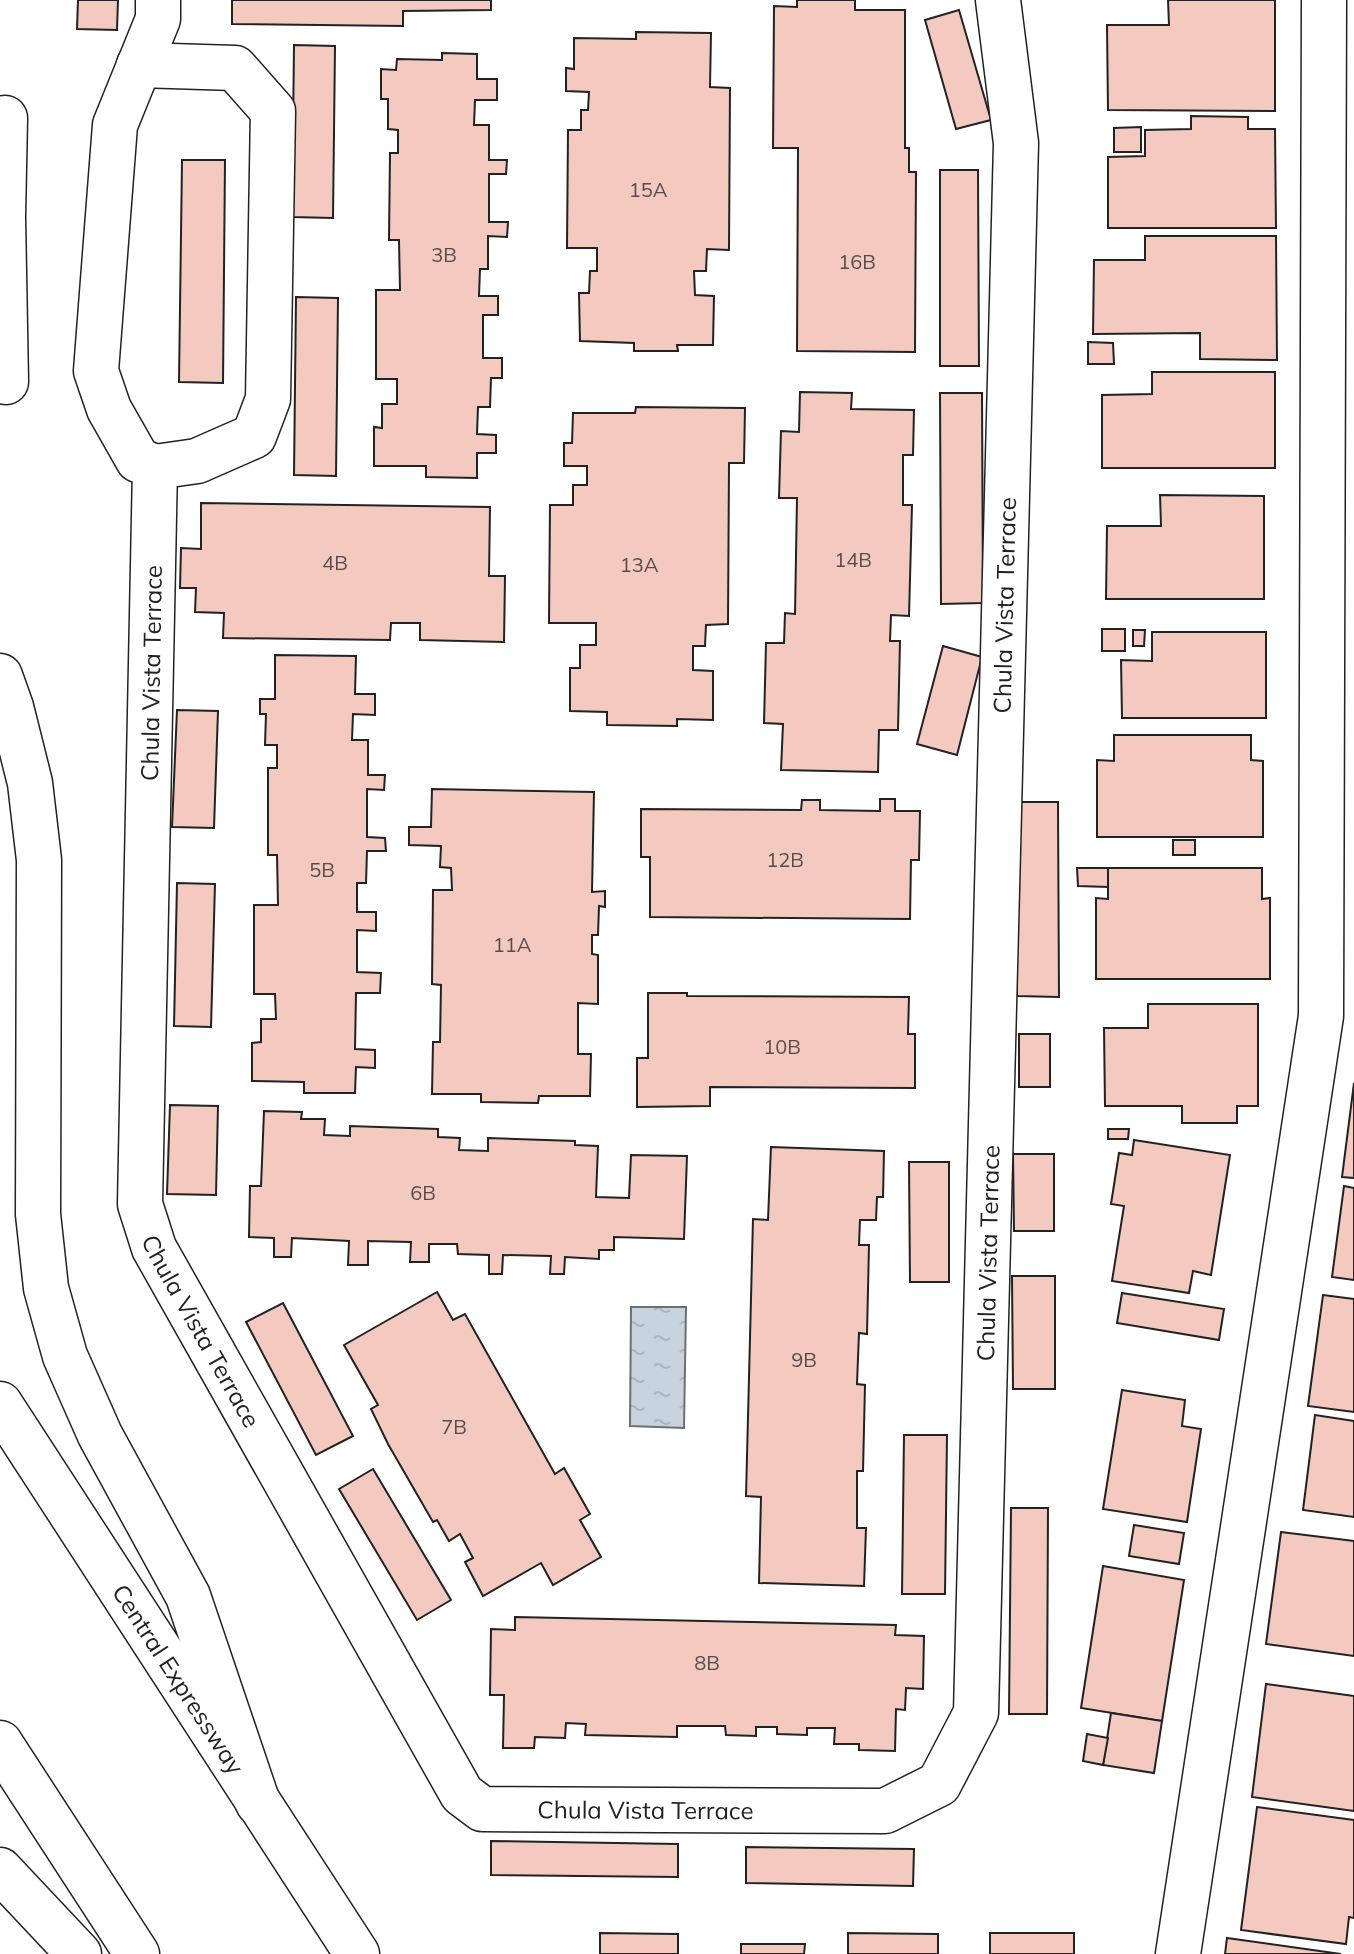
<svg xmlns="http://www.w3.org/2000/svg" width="1354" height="1954" viewBox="0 0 1354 1954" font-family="Mulish,sans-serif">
  <defs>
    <pattern id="water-ripples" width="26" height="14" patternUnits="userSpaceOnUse" patternTransform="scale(2)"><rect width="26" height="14" fill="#c7d3dd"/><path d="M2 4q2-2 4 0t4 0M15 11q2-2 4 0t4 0" fill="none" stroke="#abb5bd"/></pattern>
  </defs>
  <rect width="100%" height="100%" fill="#fff"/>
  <polygon fill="url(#water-ripples)" stroke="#6f6f6f" stroke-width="2" points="631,1307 686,1307 684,1428 630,1426"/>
  <g fill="#f3c9c0" stroke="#222" stroke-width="2">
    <polygon points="78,0 118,0 117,30 77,29"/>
    <polygon points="232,0 491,0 491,10 403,11 403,26 232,24"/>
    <polygon points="797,0 855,0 855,10 905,10 905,148 909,148 909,172 916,172 915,352 797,351 798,148 773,148 774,6 797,7"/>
    <polygon points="1168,0 1275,0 1275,111 1108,110 1107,25 1169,25"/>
    <polygon points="959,10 991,120 956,129 925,20"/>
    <polygon points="636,32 711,33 710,87 730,88 729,250 707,249 706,271 694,271 695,295 714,296 713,345 677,345 678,351 634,351 634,343 580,341 579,293 589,293 590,271 597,271 597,248 567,248 568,130 581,130 581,110 588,110 589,92 566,91 566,68 574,69 574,38 636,39"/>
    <polygon points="294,45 335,46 333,218 292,217"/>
    <polygon points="442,53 477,54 477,79 497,79 497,100 475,100 474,125 489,125 489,160 507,160 506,174 489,174 489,222 508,222 507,237 488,236 488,269 480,269 479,296 498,296 498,315 483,315 483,358 502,358 502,378 491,378 490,407 478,407 477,434 496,435 496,453 477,453 477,478 426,477 426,466 374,466 374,427 382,428 382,404 397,404 397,379 376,379 376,290 400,290 399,240 389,240 390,153 398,153 398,130 388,129 388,99 381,99 381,69 396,70 397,59 442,60"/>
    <polygon points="1191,116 1248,117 1248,129 1275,129 1276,228 1108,228 1108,157 1145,156 1145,130 1191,129"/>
    <polygon points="1141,127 1141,152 1114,152 1114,128"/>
    <polygon points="182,160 225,160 223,383 179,382"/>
    <polygon points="940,170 978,170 979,366 940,366"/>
    <polygon points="1145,236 1276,236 1277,360 1200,359 1200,333 1093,334 1094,260 1145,260"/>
    <polygon points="296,297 338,298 336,476 294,475"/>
    <polygon points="1088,342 1113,343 1114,364 1088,364"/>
    <polygon points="1152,372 1275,372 1275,468 1102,468 1102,395 1152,394"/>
    <polygon points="800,392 852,393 851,409 914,410 913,455 903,455 903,505 912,505 909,616 891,615 890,641 900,641 898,730 879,730 878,772 781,770 783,724 764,723 766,643 784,643 785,613 795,614 797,498 779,498 781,431 799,432"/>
    <polygon points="940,393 982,393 983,603 941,604"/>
    <polygon points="636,407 745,408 744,463 729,463 728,624 706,625 705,646 693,646 693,670 713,671 713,720 677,719 677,726 607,725 607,712 570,711 570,668 580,668 580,645 596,645 596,623 549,623 550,505 573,505 573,485 587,485 587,466 564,466 564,443 572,443 573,413 635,413"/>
    <polygon points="1160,495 1264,496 1264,599 1106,599 1107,526 1161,526"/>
    <polygon points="201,503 490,507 489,576 505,576 504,642 420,640 420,623 391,623 390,640 223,638 224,613 195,612 196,588 180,588 181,548 201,549"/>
    <rect x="1102" y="629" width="23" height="22"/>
    <polygon points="1133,630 1145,630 1144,646 1133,646"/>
    <polygon points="1152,632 1266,632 1266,718 1122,718 1121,660 1152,661"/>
    <polygon points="943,646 982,657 957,755 917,744"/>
    <polygon points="275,655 356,656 355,694 375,694 375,715 353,714 352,740 368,740 368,775 385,775 384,790 367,789 367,837 385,838 386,851 367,851 366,883 357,883 357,912 376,912 376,931 357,930 357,972 381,973 380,993 356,993 355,1049 375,1050 375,1068 356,1067 355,1093 304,1093 304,1082 252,1081 252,1043 261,1042 261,1019 276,1019 275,994 254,994 254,905 278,905 277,855 268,855 268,768 277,768 277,745 265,745 266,714 260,714 260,699 275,699"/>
    <polygon points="177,710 218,711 214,828 172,827"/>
    <polygon points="1114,735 1251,735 1251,760 1263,761 1263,837 1097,837 1097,760 1114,761"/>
    <polygon points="432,789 594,792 592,892 605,891 605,907 599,906 598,935 592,935 592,954 598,955 598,1004 578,1003 578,1054 591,1054 590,1096 539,1096 538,1103 481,1102 481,1094 432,1094 433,1042 440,1042 441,985 432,984 433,890 452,890 451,868 440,867 441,846 409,845 409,827 431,827"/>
    <polygon points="880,799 895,799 895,811 920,811 919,860 911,860 910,919 650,917 650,857 641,857 641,809 801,810 802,800 820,800 820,810 880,811"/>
    <polygon points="1017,802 1058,802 1059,997 1017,996"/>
    <rect x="1173" y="840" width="22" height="15"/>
    <polygon points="1077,868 1108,868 1108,887 1078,886"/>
    <polygon points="1108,868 1262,868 1262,899 1270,898 1270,979 1096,979 1096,898 1108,899"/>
    <polygon points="177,883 215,884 211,1027 174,1026"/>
    <polygon points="648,993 687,993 687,996 909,997 908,1034 915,1034 915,1088 710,1087 710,1106 637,1107 637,1058 648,1058"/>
    <polygon points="1148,1004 1258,1004 1258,1106 1237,1106 1237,1123 1182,1123 1182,1106 1105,1106 1104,1028 1148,1028"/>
    <rect x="1019" y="1034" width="31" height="53"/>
    <polygon points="1354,1083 1354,1178 1342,1177"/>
    <polygon points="170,1105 218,1106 216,1195 167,1194"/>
    <polygon points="264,1111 302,1112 301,1119 325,1119 324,1135 350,1136 350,1126 438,1129 438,1137 460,1138 459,1150 488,1151 488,1138 575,1141 575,1145 598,1146 596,1197 629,1198 631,1155 687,1156 684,1239 614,1237 614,1250 599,1250 599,1259 565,1257 564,1274 550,1274 551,1256 503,1255 502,1274 489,1274 489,1255 458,1254 457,1244 429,1244 429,1262 410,1262 411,1242 368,1241 368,1265 348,1265 349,1241 292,1238 291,1257 274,1257 274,1238 249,1237 250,1186 261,1186"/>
    <polygon points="1108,1129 1129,1129 1128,1139 1108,1139"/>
    <polygon points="1134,1140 1230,1155 1211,1275 1193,1271 1189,1293 1112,1281 1124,1206 1111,1204 1119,1153 1132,1155"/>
    <polygon points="771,1147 884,1151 883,1197 877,1197 876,1220 860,1220 859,1245 869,1245 867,1334 859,1333 857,1384 865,1385 863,1471 857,1471 857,1528 866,1528 864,1586 759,1583 761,1497 746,1496 753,1219 768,1220"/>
    <polygon points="1013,1154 1054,1154 1054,1231 1014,1231"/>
    <polygon points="909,1162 949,1162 949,1282 910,1282"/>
    <polygon points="1344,1186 1354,1188 1354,1280 1332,1277"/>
    <polygon points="1012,1276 1055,1276 1055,1389 1013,1389"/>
    <polygon points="437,1292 453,1320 465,1314 555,1474 564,1468 590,1514 580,1520 601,1557 553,1585 541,1563 483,1596 465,1562 473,1558 460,1534 449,1541 437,1520 433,1522 388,1444 371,1409 378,1405 344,1345"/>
    <polygon points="1122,1293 1224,1309 1219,1340 1117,1323"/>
    <polygon points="1323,1295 1354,1299 1354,1412 1308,1406"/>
    <polygon points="283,1303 353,1436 316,1455 246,1322"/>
    <polygon points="1122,1390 1185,1400 1182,1426 1201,1429 1187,1522 1103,1509"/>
    <polygon points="1315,1415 1354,1421 1354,1517 1303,1510"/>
    <polygon points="904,1435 947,1435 945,1594 902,1594"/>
    <polygon points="373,1469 451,1600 417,1620 339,1489"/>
    <polygon points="1011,1508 1048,1508 1047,1714 1009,1714"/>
    <polygon points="1134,1525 1184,1533 1179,1564 1129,1556"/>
    <polygon points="1281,1532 1354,1541 1354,1656 1266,1644"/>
    <polygon points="1103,1566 1184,1580 1162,1721 1081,1708"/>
    <polygon points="515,1617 896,1625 895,1635 924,1636 923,1689 906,1688 905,1710 896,1709 895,1751 859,1750 859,1744 834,1744 835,1728 807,1728 807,1735 777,1734 777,1727 756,1727 756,1736 726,1735 725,1726 677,1726 677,1737 585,1735 586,1724 566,1723 565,1738 535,1737 534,1748 503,1748 504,1695 490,1695 491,1629 515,1630"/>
    <polygon points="1266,1684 1354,1696 1354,1811 1252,1797"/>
    <polygon points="1111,1713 1162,1721 1154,1773 1103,1765"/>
    <polygon points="1087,1734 1108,1738 1103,1765 1083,1761"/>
    <polygon points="1257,1807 1354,1820 1354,1918 1349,1917 1346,1944 1241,1930"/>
    <polygon points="491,1841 678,1844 678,1877 491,1875"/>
    <polygon points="746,1847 914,1849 913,1886 746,1883"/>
    <polygon points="600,1933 678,1934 678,1954 600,1954"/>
    <polygon points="848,1933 938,1934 938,1954 848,1954"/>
    <rect x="990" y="1933" width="84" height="21"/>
    <polygon points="1227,1938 1341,1954 1225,1954"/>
    <polygon points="741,1944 805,1944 804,1954 741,1954"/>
  </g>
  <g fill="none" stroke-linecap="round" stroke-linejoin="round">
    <defs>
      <g id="minor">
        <path id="s1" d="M158 0V19L115 125 96 371 109 409 138 460 155 467 140 1204 154 1248 462 1794 482 1809 885 1811 939 1784 976 1713 1016 143 998 0"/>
        <polyline points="139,65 235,68 273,111 268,399 254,436 197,461 155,467"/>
        <polyline points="5,118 3,217 6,382"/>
        <polyline points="1178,1954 1321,1016 1324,0"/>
      </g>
      <g id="highway">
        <polyline points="0,676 11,707 30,783 39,860 38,1214 46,1288 65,1356 100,1435 188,1596 258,1803"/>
        <path id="s2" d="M0 1404 357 1954"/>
        <polyline points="0,1743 137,1954"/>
        <polyline points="0,1870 79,1954"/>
      </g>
    </defs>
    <use href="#minor" stroke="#222" stroke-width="47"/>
    <use href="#highway" stroke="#222" stroke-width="47"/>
    <use href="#minor" stroke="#fff" stroke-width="44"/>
    <use href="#highway" stroke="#fff" stroke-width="44"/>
  </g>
  <g text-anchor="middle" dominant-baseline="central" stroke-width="6" stroke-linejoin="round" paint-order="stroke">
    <g font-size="20" fill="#564c4a">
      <text x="648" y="189">15A</text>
      <text x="444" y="254">3B</text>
      <text x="857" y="261">16B</text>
      <text x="853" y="559">14B</text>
      <text x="335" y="562">4B</text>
      <text x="639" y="564">13A</text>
      <text x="785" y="859">12B</text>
      <text x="322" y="869">5B</text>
      <text x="512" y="944">11A</text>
      <text x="782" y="1046">10B</text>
      <text x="423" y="1192">6B</text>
      <text x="804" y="1359">9B</text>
      <text x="454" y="1426">7B</text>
      <text x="707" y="1662">8B</text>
    </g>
    <g font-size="24" fill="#222" stroke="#fff">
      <text stroke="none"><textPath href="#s1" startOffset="3584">Chula Vista Terrace</textPath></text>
      <text transform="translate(151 673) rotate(-89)">Chula Vista Terrace</text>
      <text stroke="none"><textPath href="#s1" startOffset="2936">Chula Vista Terrace</textPath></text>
      <text stroke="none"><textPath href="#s1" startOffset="1376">Chula Vista Terrace</textPath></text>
      <text stroke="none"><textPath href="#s2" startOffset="328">Central Expressway</textPath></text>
      <text stroke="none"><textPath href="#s1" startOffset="2096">Chula Vista Terrace</textPath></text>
    </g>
  </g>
</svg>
